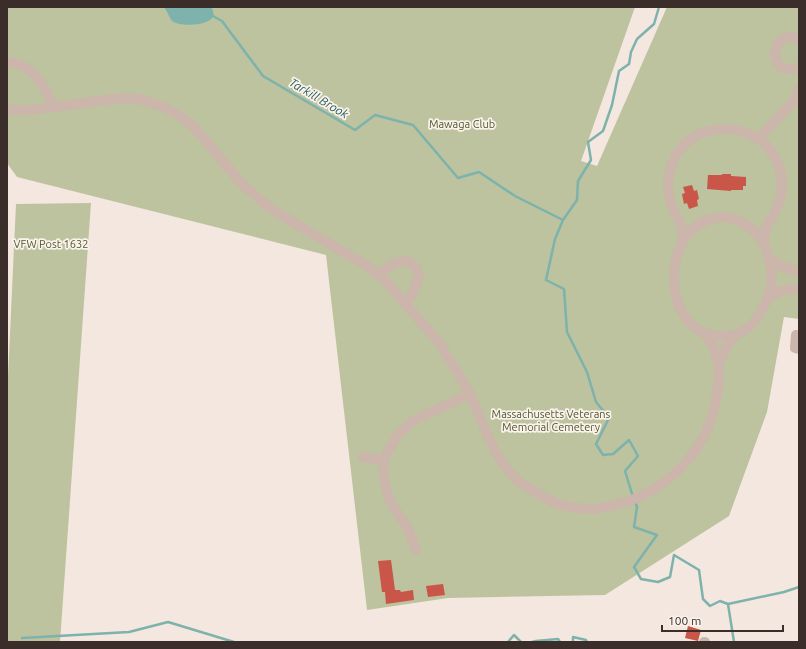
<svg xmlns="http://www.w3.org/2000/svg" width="806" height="649" viewBox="0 0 806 649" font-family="Ubuntu,sans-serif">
  <rect width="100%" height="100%" fill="#f4e7df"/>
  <g fill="#bcc39e">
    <polygon points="7,7 635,7 581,161 597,166 667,7 799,7 799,319 784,317 767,412 729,516 605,595 448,598 367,610 326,255 17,177 7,163"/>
    <polygon points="91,203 60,642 7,642 7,398 16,204"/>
  </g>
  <path fill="#7db2ad" d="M164 7H211C213 10 214 13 213 16 211 26 179 27 172 21 169 17 167 11 164 7Z"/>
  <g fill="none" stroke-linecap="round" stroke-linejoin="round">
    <g stroke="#7db2ad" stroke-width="2.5">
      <polyline points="211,15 222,21 263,76 355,130 375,115 413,125 458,178 479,172 515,196 563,220"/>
      <polyline points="633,497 625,471 638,456 629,440 613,454 603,455 596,444 609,418 596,402 587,372 567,332 564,289 546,280 555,239 563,220 577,200 578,181 591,160 588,142 603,131 612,105 619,71 629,64 631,52 637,39 654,24 659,7"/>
      <polyline points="635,501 637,507 634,527 657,535 634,567 641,579 658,582 670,577 674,555 699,570 703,599 710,606 720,601 728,604 784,592 799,587"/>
      <polyline points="728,604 734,642"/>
      <polyline points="22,638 129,632 168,622 234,642"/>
      <polyline points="508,642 514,635 521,642"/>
      <polyline points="532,642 536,641 558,639 560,642"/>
      <polyline points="573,642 573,637 586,640 587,642"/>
    </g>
  </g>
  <g fill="#c95648">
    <polygon points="722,174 731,174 731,176 746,177 746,186 743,186 743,190 731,190 731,191 707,189 708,175 722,175"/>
    <polygon points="692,185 694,191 697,190 699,199 697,200 698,206 689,209 687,203 684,204 682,194 685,193 683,187"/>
    <polygon points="391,560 395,590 400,590 401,592 413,590 414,600 386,604 385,592 382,592 378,561"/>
    <polygon points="443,584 445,595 428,597 426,586"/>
    <polygon points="688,626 701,630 698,641 685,638"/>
  </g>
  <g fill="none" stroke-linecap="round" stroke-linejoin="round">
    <g stroke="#ccb5aa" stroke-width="10">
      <path d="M799 39C768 25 767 81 799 67"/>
      <path d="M7 62C11 63 16 63 20 65 37 72 47 90 53 107"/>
      <polyline points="7,109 11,110 31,110 121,98 139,99 164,107 180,116 194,127 241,183 271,209 367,266 384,279 440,344 470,394 416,419 399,433 383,460 363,457"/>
      <polyline points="758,139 793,102 799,89"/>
      <path d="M721 217C756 218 775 253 771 285 769 297 764 308 757 318 749 329 737 336 723 336 659 338 657 222 721 217Z"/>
      <path d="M682 243C684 225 680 224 673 209 668 197 667 183 670 170 685 113 769 116 781 174 783 187 781 201 775 212 773 217 769 221 767 225 764 232 765 239 764 246"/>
      <path d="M768 257C777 265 786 270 799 271"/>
      <path d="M378 275C389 267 403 253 415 267 417 269 418 273 419 276L414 290 406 304"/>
      <path d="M767 300C776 291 786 288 799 289"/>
      <polyline points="796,335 795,348 799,349"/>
      <path d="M719 364C723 353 728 342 737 334"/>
      <path d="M470 394C482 421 494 459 516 479 520 483 526 486 531 489 540 495 550 501 560 505 564 506 568 506 572 507 578 508 584 509 590 509 595 510 600 508 605 507 666 497 713 448 718 385 720 364 718 349 703 332"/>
      <polyline points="383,460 384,476 387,493 393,506 408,529 416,550"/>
      <polyline points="704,642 705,642"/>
    </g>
  </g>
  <g text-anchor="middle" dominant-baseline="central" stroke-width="3.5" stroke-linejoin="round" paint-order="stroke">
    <g font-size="11" fill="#4e592d" stroke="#fbf2ec">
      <text x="462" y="124">Mawaga Club</text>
      <text x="51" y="244">VFW Post 1632</text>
      <text x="551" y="414">Massachusetts Veterans<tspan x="551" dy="13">Memorial Cemetery</tspan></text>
    </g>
    <g font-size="12" font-style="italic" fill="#1e5d59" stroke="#fbf2ec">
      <text transform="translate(319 98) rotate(31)">Tarkill Brook</text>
    </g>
  </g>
  <rect width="806" height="649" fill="none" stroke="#3a2d2a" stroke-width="16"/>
  <path d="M662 625v6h121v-6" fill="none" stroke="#3a2d2a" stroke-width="2"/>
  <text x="668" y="625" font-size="12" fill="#3a2d2a" stroke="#fbf2ec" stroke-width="3" paint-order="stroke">100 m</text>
</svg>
